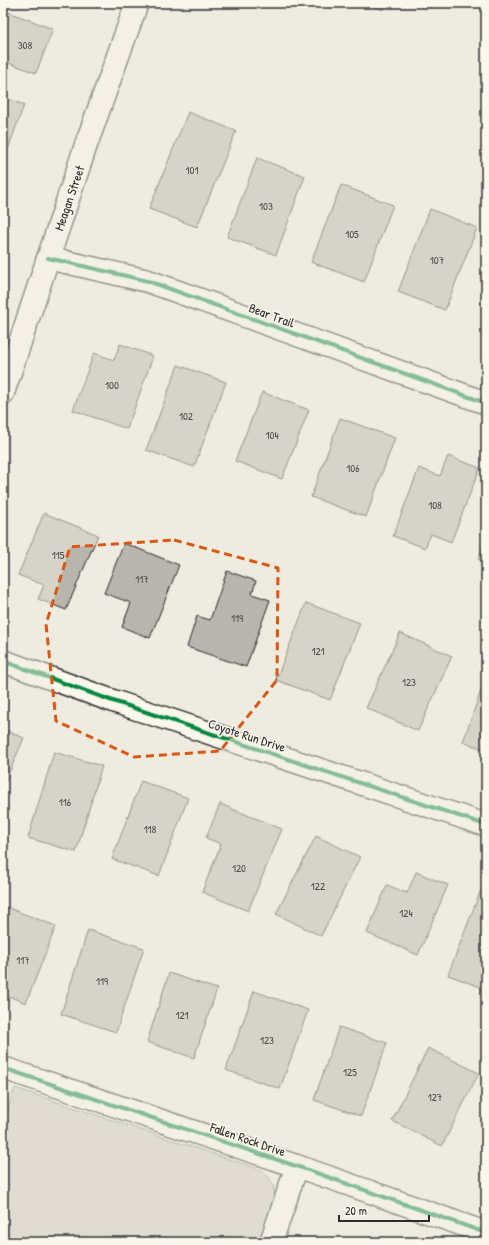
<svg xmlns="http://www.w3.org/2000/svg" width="489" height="1245" viewBox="0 0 489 1245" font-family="'Patrick Hand',sans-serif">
  <rect width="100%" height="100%" fill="#eeebe0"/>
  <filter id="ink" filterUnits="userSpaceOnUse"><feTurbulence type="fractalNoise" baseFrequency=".025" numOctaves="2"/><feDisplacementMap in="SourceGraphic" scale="8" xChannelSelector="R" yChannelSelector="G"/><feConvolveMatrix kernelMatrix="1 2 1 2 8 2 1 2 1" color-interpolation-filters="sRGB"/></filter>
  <g filter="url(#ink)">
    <path fill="#cecbc2" stroke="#7c7b76" d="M15 1088 259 1169C279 1183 276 1195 269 1215 266 1224 263 1233 260 1242H3V1122Z"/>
    <g fill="#b8b5ae" stroke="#2b2b2b">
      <polygon points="366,3 386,3 383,10"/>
      <polygon points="3,10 53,29 36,73 3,61"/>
      <polygon points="3,97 24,105 7,152 3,151"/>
      <polygon points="188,112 236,131 197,227 149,209"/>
      <polygon points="257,158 305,176 276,255 227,237"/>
      <polygon points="341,185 393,205 364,282 311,262"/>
      <polygon points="430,209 477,228 445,310 398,292"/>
      <polygon points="120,344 153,356 127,429 73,410 94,353 114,360"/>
      <polygon points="178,365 226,382 194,467 146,450"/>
      <polygon points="262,392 309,410 282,479 235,461"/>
      <polygon points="340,418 395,438 366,517 311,497"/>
      <polygon points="448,456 480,468 451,542 431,534 425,548 393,536 419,468 440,476"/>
      <polygon points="44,513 98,535 66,610 38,599 44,585 18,575"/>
      <polygon points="486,541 486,563 478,559"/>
      <polygon points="124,543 179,565 150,638 122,627 131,603 104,593"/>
      <polygon points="227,571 256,581 252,594 270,600 246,667 187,647 197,616 210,620"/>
      <polygon points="306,603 360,623 330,700 276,680"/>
      <polygon points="400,633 452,656 418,731 366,708"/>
      <polygon points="486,676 486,750 463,742"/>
      <polygon points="3,729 24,738 3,787"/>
      <polygon points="54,752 102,766 76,852 28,838"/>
      <polygon points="141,781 188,798 159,876 112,859"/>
      <polygon points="220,804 282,829 248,911 202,892 221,844 206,838"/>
      <polygon points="316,836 360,857 321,936 276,914"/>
      <polygon points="416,872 448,885 418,955 367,933 387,885 407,893"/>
      <polygon points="480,892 486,894 486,989 448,975"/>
      <polygon points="3,906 56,926 26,1003 3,994"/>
      <polygon points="88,930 144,948 116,1032 61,1014"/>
      <polygon points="169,973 217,989 194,1058 147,1042"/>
      <polygon points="254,991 308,1010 280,1089 226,1070"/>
      <polygon points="339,1027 387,1043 361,1116 314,1100"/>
      <polygon points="428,1048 479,1073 442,1146 392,1121"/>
    </g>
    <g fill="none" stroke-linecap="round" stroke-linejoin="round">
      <defs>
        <g id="minor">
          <polyline points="48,258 148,281 486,403"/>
          <polyline points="3,393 86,145 137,3"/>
          <polyline points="3,661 113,701 486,825"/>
          <polyline points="3,1068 308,1170 486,1233"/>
          <polyline points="271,1242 297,1166"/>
        </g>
      </defs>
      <use href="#minor" stroke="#2b2b2b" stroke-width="25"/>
      <use href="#minor" stroke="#fbf7ec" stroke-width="22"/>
      <defs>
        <g id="cycleway">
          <polyline points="48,258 148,281 486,403"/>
          <polyline points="3,661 113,701 486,825"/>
          <polyline points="3,1068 308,1170 486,1233"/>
        </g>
      </defs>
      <use href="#cycleway" stroke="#fbf7ec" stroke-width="6"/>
      <use href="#cycleway" stroke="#00873e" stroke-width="4"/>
    </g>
  </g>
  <path d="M0 0H489V1245H0ZM174 540 278 568 277 680 220 751 134 757 56 721 46 624 70 547Z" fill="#eeebe0" fill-opacity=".55" fill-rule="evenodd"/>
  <path fill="none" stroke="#df570e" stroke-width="3" stroke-dasharray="8 5" stroke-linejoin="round" d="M174 540 278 568 277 680 220 751 134 757 56 721 46 624 70 547Z"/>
  <g text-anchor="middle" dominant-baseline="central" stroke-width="3.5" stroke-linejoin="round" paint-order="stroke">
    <g font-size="11" fill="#4e4e4c">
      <text x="25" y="45">308</text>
      <text x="192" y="170">101</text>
      <text x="266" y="206">103</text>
      <text x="352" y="234">105</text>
      <text x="437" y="260">107</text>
      <text x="112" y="385">100</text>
      <text x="186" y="416">102</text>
      <text x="272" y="435">104</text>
      <text x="353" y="468">106</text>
      <text x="435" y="505">108</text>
      <text x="58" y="555">115</text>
      <text x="142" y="579">117</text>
      <text x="237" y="618">119</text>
      <text x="318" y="651">121</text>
      <text x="409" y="682">123</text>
      <text x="65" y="802">116</text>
      <text x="150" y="829">118</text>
      <text x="239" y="868">120</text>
      <text x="318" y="886">122</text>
      <text x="406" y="913">124</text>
      <text x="23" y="960">117</text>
      <text x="102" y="981">119</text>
      <text x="182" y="1015">121</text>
      <text x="267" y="1040">123</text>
      <text x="350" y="1072">125</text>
      <text x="435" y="1097">127</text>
    </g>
    <g font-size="13" fill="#2b2b2b" stroke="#fbf7ec">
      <text transform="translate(69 198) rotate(-71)">Meagan Street</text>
      <text transform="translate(272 315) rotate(20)">Bear Trail</text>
      <text transform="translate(247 735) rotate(18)">Coyote Run Drive</text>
      <text transform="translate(248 1139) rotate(19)">Fallen Rock Drive</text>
    </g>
  </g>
  <rect width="489" height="1245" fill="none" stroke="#fbf7ec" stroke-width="16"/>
  <rect x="8" y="8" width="473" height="1229" fill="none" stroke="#2b2b2b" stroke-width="1.5" filter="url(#ink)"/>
  <path d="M339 1215v6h90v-6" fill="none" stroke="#2b2b2b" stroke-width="2"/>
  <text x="345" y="1215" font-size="12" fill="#2b2b2b" stroke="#fbf7ec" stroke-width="3" paint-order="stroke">20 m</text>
</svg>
